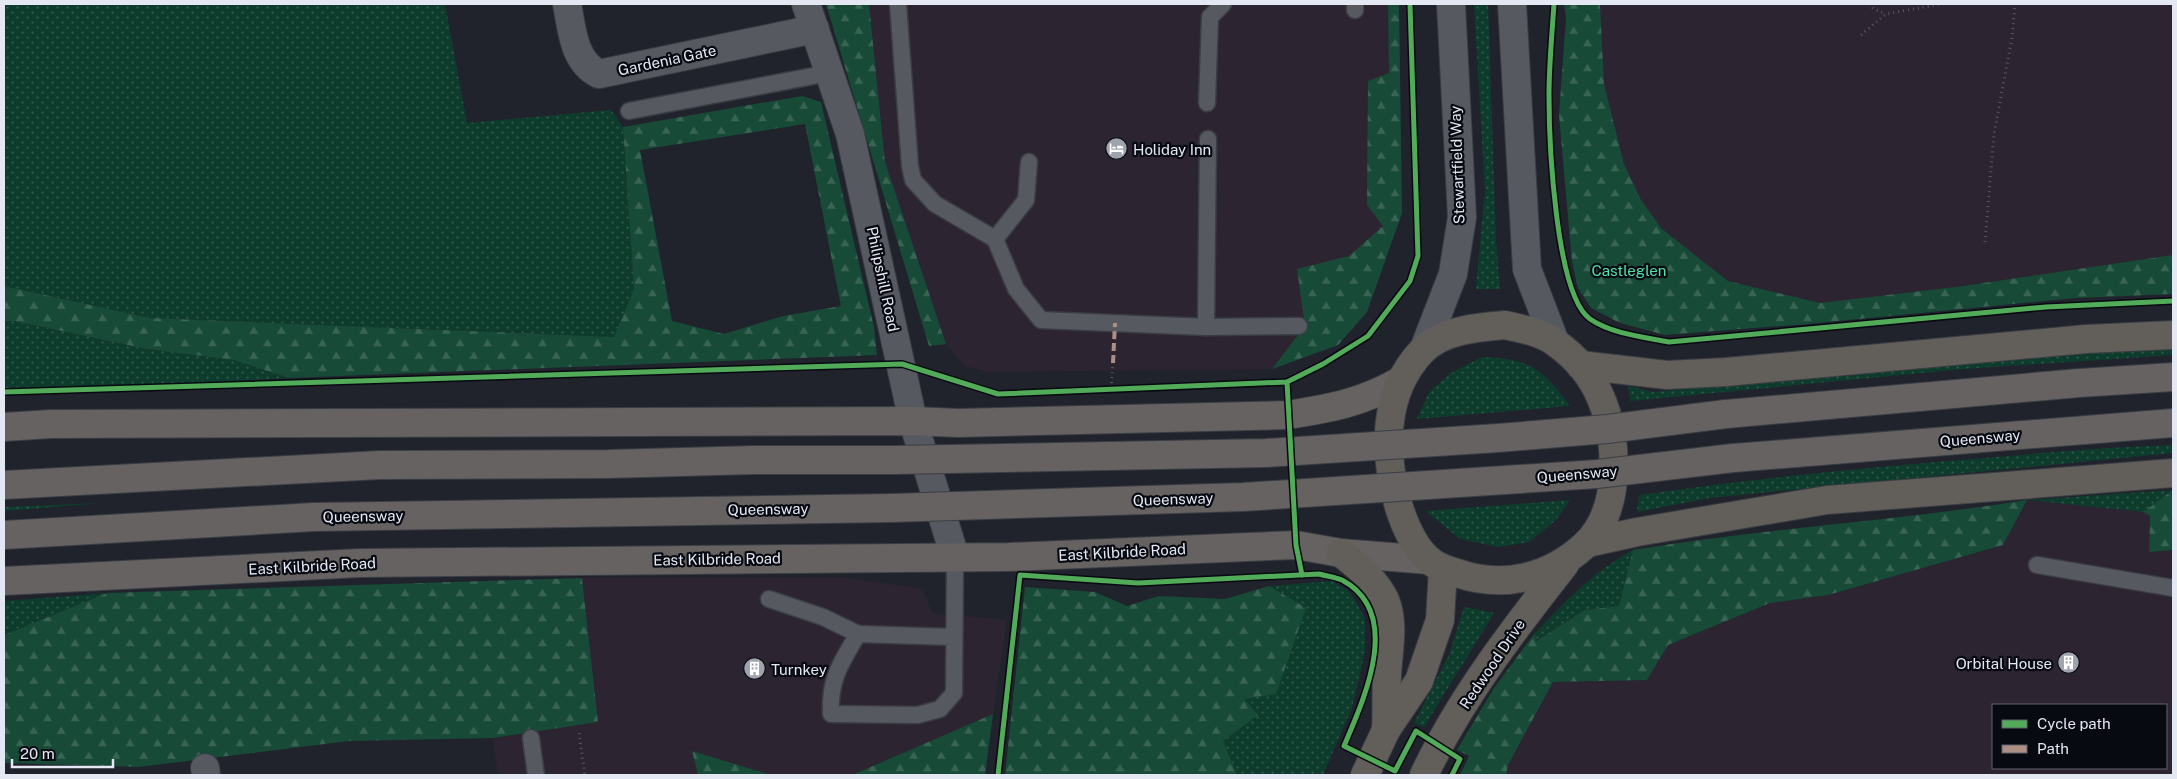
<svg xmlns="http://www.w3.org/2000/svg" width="2177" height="779" viewBox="0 0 2177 779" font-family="'Public Sans',sans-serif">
  <defs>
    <pattern id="grass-dots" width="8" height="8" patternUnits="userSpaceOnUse" patternTransform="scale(1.25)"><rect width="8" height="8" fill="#0e3c2c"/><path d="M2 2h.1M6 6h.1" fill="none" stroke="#31584b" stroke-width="1.8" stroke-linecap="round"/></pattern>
    <pattern id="forest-firs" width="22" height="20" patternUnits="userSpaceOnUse" patternTransform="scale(1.25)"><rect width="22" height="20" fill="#174a37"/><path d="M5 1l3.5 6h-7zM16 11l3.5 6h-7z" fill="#396454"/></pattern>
  </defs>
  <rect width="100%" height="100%" fill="#20232c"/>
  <g fill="#2d2431" fill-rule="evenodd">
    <polygon points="869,4 1399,4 1402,213 1367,312 1338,345 1272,369 987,372 965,366 946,344 885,162"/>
    <polygon points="1600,4 2173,4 2173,255 1963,286 1820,303 1728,281 1662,229 1641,200 1624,164 1604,84"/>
    <path d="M2027 500 2143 512 2150 516 2149 551 2173 550V775H1506L1507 765 1553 682 1647 680 1668 645 1770 603 1828 595 2003 545ZM1993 705H2166V768H1993Z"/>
    <polygon points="582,578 849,578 923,589 932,613 1007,620 993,714 852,775 771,775 692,751 698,775 498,775 493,738 598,722"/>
  </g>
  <g fill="url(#grass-dots)">
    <polygon points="4,4 445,4 467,123 611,110 623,127 634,289 614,337 150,318 4,286"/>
    <polygon points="1474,4 1488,4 1496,240 1500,289 1476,289 1485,190"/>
    <polygon points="4,321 14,321 147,349 234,360 289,378 4,394"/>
    <polygon points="2173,346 2173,355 1964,369 1630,401 1628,386 1653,392 2082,350"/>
    <path d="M1482 357C1529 358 1543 369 1570 406L1417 419 1429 392 1451 373Z"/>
    <path d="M2173 445V453L1709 498 1637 512 1639 495C1750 479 1861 468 1973 459 2040 453 2106 447 2173 445Z"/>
    <polygon points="2173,490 2143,512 2028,500"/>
    <polygon points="1570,500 1556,520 1529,542 1498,547 1460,539 1426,511"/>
    <polygon points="103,503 4,511 4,507"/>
    <path d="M1633 550 1619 606 1585 610 1535 641V633C1566 601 1594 571 1633 550Z"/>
    <polygon points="1332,581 1350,592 1365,618 1365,652 1352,708 1323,775 1237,775 1223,741 1257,715 1243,699 1306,608 1269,586"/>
    <polygon points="107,593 4,635 4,601"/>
    <polygon points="1464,607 1494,613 1424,727 1414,723 1449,655"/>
  </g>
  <g fill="url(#forest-firs)" fill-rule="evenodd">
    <polygon points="826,4 869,4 885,162 946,344 929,346"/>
    <polygon points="1388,4 1399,4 1402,213 1367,312 1338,345 1272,369 1305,326 1297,269 1349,256 1383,226 1367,205 1368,81 1389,73"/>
    <polygon points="1564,4 1600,4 1604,84 1624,164 1641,200 1662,229 1728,281 1820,303 1963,286 2173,255 2173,294 2076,298 1807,324 1665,335 1620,323 1591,308 1578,288 1572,262 1559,115 1566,18"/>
    <path d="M802 96 821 102 874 327 877 355 289 378 234 360 147 349 14 321H4V286L150 318 614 337 634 289 623 127ZM805 124 841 306 783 316 724 334 672 321 640 150Z"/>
    <polygon points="2173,490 2173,550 2149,552 2150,516 2143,512"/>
    <path d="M2027 500 2003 545 1828 595 1770 603 1668 645 1647 680 1553 682 1508 765 1506 775H1460L1469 756 1457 750 1494 688 1535 633 1536 641 1585 610 1619 606 1633 550C1764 528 1897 521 2027 500Z"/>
    <polygon points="582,578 598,722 493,738 349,741 138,767 4,763 4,635 107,593"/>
    <polygon points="1269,586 1306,608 1276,694 1244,699 1258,715 1223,741 1237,775 1005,775 1025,587 1095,592 1127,606 1159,596 1225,599"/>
    <polygon points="993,714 985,775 852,775"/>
    <polygon points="692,751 771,775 698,775"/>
  </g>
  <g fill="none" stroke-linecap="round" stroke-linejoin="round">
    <defs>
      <g id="lane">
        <polyline points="898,4 910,166 913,180 935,204 995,239 1016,289 1041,320 1206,327 1299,326"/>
        <polyline points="1355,4 1355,10"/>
        <polyline points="1207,103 1210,17 1223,4"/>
        <polyline points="629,111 829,73"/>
        <polyline points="995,239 1026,200 1029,162"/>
        <polyline points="1206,327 1208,139"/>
        <polyline points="2037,565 2173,588"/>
        <polyline points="769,599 823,617 858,634"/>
        <path d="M953 637 858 634C841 663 829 679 831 714L918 715 940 709 954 693 955 557"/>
        <polyline points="531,738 536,775"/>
      </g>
      <g id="street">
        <path d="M567 4C572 29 573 61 599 74L815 29"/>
        <polyline points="806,4 850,134 913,421 955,557"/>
        <polyline points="205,768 206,775"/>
      </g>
      <g id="secondary">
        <polyline points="1512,4 1527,269 1555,342"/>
        <polyline points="1424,349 1453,274 1462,217 1451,4"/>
      </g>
      <g id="primary">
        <polyline points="1726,414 2079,383 2173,377"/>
        <path d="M4 427 51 424 913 421 958 423 1288 415C1331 408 1361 403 1400 381"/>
        <polyline points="1733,458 2173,423"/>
        <polyline points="4,485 380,465 608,464 754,460 893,460"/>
        <polyline points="4,535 314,517 891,508"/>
        <polyline points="4,581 360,563 1009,557 1296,545 1341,553 1429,560"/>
      </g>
      <g id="highway">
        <path d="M1505 325C1522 329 1542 332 1556 343 1574 356 1591 375 1600 396 1619 438 1622 511 1585 545 1549 578 1503 589 1457 573 1447 570 1437 567 1429 560 1414 547 1405 526 1399 507 1383 454 1382 393 1422 351 1442 330 1479 327 1505 325Z"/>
        <polyline points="1580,365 1667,375 1726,372 2086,339 2173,335"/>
        <polyline points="1587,543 1637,532 1827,500 2173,473"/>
        <path d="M1341 553C1357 566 1376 580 1385 600 1395 624 1388 651 1387 676 1386 694 1387 712 1386 730"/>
        <polyline points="1365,775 1386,730 1419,681 1440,620 1443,569"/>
        <path d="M1424 775C1460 699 1513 630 1565 564"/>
      </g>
    </defs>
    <use href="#lane" stroke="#3a3d44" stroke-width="19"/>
    <use href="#street" stroke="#3a3d44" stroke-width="30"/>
    <use href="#secondary" stroke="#3a3d44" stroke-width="30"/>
    <use href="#primary" stroke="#3a3d44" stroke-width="30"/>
    <use href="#highway" stroke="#3a3d44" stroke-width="30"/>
    <g stroke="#56595f" stroke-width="3" stroke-dasharray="1 4" stroke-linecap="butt">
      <polyline points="1869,4 1874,9 1886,14"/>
      <polyline points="1861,35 1886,14 1941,4"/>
      <polyline points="1985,242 1994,134 2012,38 2015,4"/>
      <polyline points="1111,388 1113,363"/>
      <polyline points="579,733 585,775"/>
    </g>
    <use href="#lane" stroke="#565960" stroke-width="16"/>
    <use href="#street" stroke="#565960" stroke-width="28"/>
    <use href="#secondary" stroke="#565960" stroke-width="28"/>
    <use href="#primary" stroke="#656261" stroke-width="28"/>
    <use href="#highway" stroke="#625e5a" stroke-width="28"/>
    <defs>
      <g id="primary-bridge">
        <polyline points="893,460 1266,453 1498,438 1607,429 1726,414"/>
        <polyline points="891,508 1243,497 1597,474 1733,458"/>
      </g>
    </defs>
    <use href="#primary-bridge" stroke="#3a3d44" stroke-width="30" stroke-linecap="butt"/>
    <use href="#primary-bridge" stroke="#656261" stroke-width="28"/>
    <polyline stroke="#ac8f84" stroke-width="4" stroke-dasharray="8 4" stroke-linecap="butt" points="1113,363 1115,323"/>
    <defs>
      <g id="cycleway">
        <path d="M1554 4C1552 34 1549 65 1549 95 1549 138 1555 294 1590 319 1612 334 1643 337 1669 342L2046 307 2173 301"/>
        <polyline points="1287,382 1296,545 1302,575"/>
        <polyline points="4,392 902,364 998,394 1287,382 1323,364 1368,336 1410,281 1418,256 1410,4"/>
        <path d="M998 775 1020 575 1138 583 1319 574C1326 576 1335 577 1342 580 1404 613 1364 699 1344 746L1395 771 1416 731 1460 759 1452 775"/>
      </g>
    </defs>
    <use href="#cycleway" stroke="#080a12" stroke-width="8"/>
    <use href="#cycleway" stroke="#51ab58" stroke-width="5"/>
  </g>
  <defs>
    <symbol id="hotel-disc" viewBox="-11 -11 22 22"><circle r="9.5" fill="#9fa3ad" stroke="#080a12"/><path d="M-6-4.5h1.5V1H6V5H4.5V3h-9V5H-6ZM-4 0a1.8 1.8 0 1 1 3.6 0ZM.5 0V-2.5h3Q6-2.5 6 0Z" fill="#fff"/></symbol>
    <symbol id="building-disc" viewBox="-11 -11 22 22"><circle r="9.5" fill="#9fa3ad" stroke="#080a12"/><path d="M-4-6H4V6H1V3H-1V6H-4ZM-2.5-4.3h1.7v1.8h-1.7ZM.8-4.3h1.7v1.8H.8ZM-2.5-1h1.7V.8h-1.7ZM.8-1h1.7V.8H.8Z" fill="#fff"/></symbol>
  </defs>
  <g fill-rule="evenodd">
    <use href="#hotel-disc" x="1104" y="136" width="25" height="25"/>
    <use href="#building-disc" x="2056" y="650" width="25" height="25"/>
    <use href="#building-disc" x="742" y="656" width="25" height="25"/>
  </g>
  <g text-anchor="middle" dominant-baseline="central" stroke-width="4.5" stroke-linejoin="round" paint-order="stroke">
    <g font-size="15" fill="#e4e8f3" stroke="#080a12">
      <text transform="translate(667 60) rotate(-12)">Gardenia Gate</text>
      <text transform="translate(1457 165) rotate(-92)">Stewartfield Way</text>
      <text transform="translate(883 279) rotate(78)">Philipshill Road</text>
      <text transform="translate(1980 438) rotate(-5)">Queensway</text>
      <text transform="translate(1577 474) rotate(-5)">Queensway</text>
      <text transform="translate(1173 499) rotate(-2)">Queensway</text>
      <text transform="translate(768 509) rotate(-1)">Queensway</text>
      <text transform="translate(363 516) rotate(-1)">Queensway</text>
      <text transform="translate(1122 552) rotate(-3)">East Kilbride Road</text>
      <text transform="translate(717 559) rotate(-1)">East Kilbride Road</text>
      <text transform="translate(312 566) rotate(-3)">East Kilbride Road</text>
      <text transform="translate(1492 664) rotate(-56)">Redwood Drive</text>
    </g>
    <g font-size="15" fill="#e4e8f3" stroke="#080a12" text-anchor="start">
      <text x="1133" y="149">Holiday Inn</text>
      <text x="2052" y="663" text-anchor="end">Orbital House</text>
      <text x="771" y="669">Turnkey</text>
    </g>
    <g font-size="15" fill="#50e2a7" stroke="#080a12">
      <text x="1629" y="270">Castleglen</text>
    </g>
  </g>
  <rect width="2177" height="779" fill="none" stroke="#e4e8f3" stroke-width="10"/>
  <rect x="1992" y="704" width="175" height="65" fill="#080a12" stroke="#60636c"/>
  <rect x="2002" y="720" width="25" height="8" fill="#51ab58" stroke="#60636c"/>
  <text x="2037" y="729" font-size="15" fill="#e4e8f3">Cycle path</text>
  <rect x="2002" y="745" width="25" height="8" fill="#ac8f84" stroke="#60636c"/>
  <text x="2037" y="754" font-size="15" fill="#e4e8f3">Path</text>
  <path d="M12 759v8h101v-8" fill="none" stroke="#e4e8f3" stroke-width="2.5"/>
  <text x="20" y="759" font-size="15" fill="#e4e8f3" stroke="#080a12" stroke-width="4" paint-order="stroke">20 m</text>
</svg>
